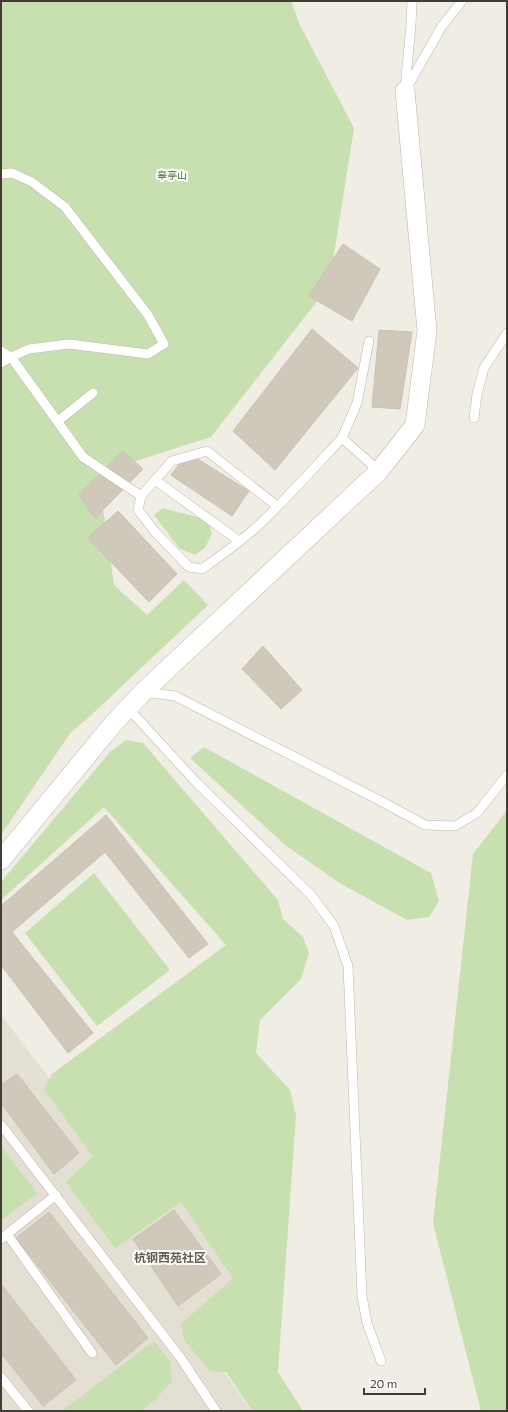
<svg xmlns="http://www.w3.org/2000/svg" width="508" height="1412" viewBox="0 0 508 1412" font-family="Commissioner,'Noto Sans SC',sans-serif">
  <rect width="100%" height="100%" fill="#f0ede4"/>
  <polygon fill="#e3dfd2" points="1,1015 148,1208 179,1187 255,1287 195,1331 251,1411 1,1411"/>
  <g fill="#c8e0b0">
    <polygon points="1,1 291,1 300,25 354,128 329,286 211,437 98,473 114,585 147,615 184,580 208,605 87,719 71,732 1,835"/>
    <path d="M163 508C178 513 192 515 207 520L212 533 205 548 195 555 179 548 154 515Z"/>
    <polygon points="126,740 143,743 278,900 283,919 303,937 309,953 301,979 260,1020 256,1053 290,1090 296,1115 278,1372 303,1411 252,1411 226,1372 210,1371 184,1340 181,1324 233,1278 181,1202 115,1248 66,1182 93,1157 44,1089 52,1074 226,945 104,807 1,900 1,882 110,752"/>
    <polygon points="204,747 431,873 439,901 429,917 407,920 338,882 285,845 190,758"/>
    <polygon points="507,810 507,1411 481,1411 433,1223 473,854"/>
    <polygon points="94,873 170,970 97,1026 25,933"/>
    <polygon points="1,1146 37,1193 1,1221"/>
    <polygon points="154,1341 170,1361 172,1381 155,1400 140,1411 62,1411"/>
  </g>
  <g fill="#d0c9bb" stroke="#cac1af">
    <polygon points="343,244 380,269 352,321 309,296"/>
    <polygon points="312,329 358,368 275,470 233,431"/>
    <polygon points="379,330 412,332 400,409 372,407"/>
    <polygon points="123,451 143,469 95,518 79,495"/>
    <polygon points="188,453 249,491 232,516 171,475"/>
    <polygon points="118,511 177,574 149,602 88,538"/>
    <polygon points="263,646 302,690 281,709 242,669"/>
    <polygon points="106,815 208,944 189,958 105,852 12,932 93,1033 68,1053 1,965 1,906"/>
    <polygon points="17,1074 79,1153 54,1174 1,1103 1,1085"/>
    <polygon points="174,1210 221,1274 178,1306 133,1239"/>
    <polygon points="49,1212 148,1338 116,1365 16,1238"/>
    <polygon points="1,1284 76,1380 43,1406 1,1353"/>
  </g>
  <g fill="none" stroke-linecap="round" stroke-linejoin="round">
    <defs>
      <g id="service">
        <polyline points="405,88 411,25 412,1"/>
        <polyline points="405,91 442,26 462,1"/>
        <polyline points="1,174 12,173 32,182 65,207 148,315 164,344 148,354 69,344 29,349 11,357 1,363"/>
        <polyline points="1,351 11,357 83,457 141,496"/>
        <polyline points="474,418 477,394 484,368 507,333"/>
        <polyline points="58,421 93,393"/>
        <polyline points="342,438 357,403 369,341"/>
        <polyline points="155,480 239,541"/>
        <path d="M277 506 207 451 172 461 141 496 138 510 156 533 189 567 202 569C222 555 243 540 261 523 289 496 315 467 342 438L379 471"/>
        <polyline points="144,692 175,696 377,799 425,825 455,826 477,813 507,775"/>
        <polyline points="128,708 195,781 311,895 334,926 348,966 362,1296 367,1323 381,1361"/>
        <polyline points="1,1125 180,1357 216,1411"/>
        <polyline points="7,1234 92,1353"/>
        <polyline points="1,1239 56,1195"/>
        <polyline points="1,1377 28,1411"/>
      </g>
      <polyline id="minor" points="1,860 113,724 143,692 379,471 415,425 427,331 405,91"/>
    </defs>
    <use href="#service" stroke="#bdb7ab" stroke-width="10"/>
    <use href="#minor" stroke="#bdb7ab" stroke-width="20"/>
    <use href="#service" stroke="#fff" stroke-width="9"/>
    <use href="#minor" stroke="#fff" stroke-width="19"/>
  </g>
  <g text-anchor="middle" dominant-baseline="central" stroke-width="4" stroke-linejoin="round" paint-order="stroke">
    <g font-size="10" fill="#436c2f" stroke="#fff">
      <text x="172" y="175">皋亭山</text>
    </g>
    <g font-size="12" font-weight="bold" fill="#635b4d" stroke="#fff">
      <text x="170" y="1257">杭钢西苑社区</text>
    </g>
  </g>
  <rect width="508" height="1412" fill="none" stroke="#413d35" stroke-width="4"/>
  <path d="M364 1388v6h61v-6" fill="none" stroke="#413d35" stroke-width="2"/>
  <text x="370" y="1388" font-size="12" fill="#413d35" stroke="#ffffff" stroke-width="3" paint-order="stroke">20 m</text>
</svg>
